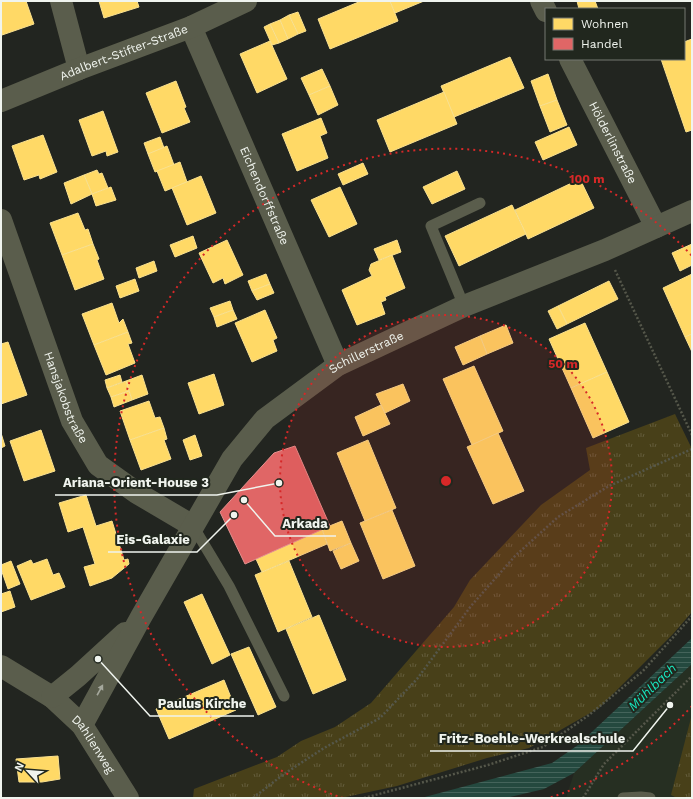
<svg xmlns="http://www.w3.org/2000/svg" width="693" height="799" viewBox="0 0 693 799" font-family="'Work Sans',sans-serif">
  <defs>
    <pattern id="park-tufts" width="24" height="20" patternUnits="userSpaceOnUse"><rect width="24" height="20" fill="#484019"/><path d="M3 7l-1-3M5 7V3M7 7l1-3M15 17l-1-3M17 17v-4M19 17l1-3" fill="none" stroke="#635c3b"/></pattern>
    <pattern id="water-rules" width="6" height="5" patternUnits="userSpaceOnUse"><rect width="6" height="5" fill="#24493f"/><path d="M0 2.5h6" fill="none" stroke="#44645b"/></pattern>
  </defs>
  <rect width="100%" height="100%" fill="#222520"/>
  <polygon fill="#262f22" points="692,664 692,798 566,798 574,773"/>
  <g fill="url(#park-tufts)">
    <polygon points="675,414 692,449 692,612 673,634 599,708 529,748 487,758 397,786 341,798 193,798 194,789 277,757 301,741 335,727 371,703 454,607 470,580 541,505 590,470 586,448"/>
    <polygon points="692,714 692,798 677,798 671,795"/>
  </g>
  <polygon fill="url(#water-rules)" points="692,638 692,664 574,773 544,789 506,798 421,798 552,763 578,745"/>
  <g fill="#ffd966" stroke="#fae18f">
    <polygon points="1,1 26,1 34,24 2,35"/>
    <polygon points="99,1 137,1 139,7 104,18"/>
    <polygon points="361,1 390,1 398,21 330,49 318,19"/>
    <polygon points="390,1 424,1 395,13"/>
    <polygon points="577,1 595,1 598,9 579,9"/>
    <polygon points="298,12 306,31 298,34 289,15"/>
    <polygon points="289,15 298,34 288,39 280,20"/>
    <polygon points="280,20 288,39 279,43 270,24"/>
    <polygon points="270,24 279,43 272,45 264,27"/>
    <polygon points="692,39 692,130 686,132 661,59 684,59 684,42"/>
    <polygon points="270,41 287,79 257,93 240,54"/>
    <polygon points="510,57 524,88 454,117 441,86"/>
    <polygon points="322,69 330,86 309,95 301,78"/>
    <polygon points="548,74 557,100 540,106 531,81"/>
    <polygon points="176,81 186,107 184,108 190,122 162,133 146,93"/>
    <polygon points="330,86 338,105 318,115 309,95"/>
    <polygon points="444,92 457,124 390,152 377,120"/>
    <polygon points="557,100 567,125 550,132 540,106"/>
    <polygon points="103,111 118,152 107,156 106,151 92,156 79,120"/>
    <polygon points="321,118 327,133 320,136 328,158 297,171 282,134"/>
    <polygon points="569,127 577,145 543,160 535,142"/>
    <polygon points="43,135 57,172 40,179 39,175 24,180 12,146"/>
    <polygon points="160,137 164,148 148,154 144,143"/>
    <polygon points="167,146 174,165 155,172 148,154"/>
    <polygon points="180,162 187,182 165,191 157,171"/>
    <polygon points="363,163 368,174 343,185 338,174"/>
    <polygon points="97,170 99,174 102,173 108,188 92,194 84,175"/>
    <polygon points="457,171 465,189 432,204 423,187"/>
    <polygon points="84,175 92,194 71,204 64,183"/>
    <polygon points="201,176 216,213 187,225 172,188"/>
    <polygon points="580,179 594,208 528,239 515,210"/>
    <polygon points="111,187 116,200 96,206 92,194"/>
    <polygon points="340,187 357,224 329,237 311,200"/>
    <polygon points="512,205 526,234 459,266 445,236"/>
    <polygon points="78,213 85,230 88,229 93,244 62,255 50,223"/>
    <polygon points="193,236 197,248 175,257 170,245"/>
    <polygon points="227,240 243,275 225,284 223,278 213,283 199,253"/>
    <polygon points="397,240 401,252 379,260 374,249"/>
    <polygon points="93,244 99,259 97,260 104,279 75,290 62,255"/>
    <polygon points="692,244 692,265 680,271 672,253"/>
    <polygon points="392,255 405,288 385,297 386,300 381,302 385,314 357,325 342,290 372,276 369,270 371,264"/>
    <polygon points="154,261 157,271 139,278 136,268"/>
    <polygon points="266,274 270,284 252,291 248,281"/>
    <polygon points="692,274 692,334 685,337 663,288"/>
    <polygon points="135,279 139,291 120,298 116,286"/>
    <polygon points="609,281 618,299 567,324 558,306"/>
    <polygon points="270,284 274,293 257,300 252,291"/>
    <polygon points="230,301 233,310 214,317 210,308"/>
    <polygon points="112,303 119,323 123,319 128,332 94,345 82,314"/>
    <polygon points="558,306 567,324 557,329 548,311"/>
    <polygon points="233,310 237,319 217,327 214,317"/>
    <polygon points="265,310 277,338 273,340 277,351 252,362 235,323"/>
    <polygon points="585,323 607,372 571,388 549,339"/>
    <polygon points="506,325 513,343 487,354 480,336"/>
    <polygon points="128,332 132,343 128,344 135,363 106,375 94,345"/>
    <polygon points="692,334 692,352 685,337"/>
    <polygon points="480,336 487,354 463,365 455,347"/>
    <polygon points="8,342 27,395 1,404 1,344"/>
    <polygon points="474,366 503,431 472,445 443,379"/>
    <polygon points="607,372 629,422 593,438 571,388"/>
    <polygon points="214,374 224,405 199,414 188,383"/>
    <polygon points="120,375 122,382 107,388 105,380"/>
    <polygon points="142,375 148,394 132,400 126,381"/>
    <polygon points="126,381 129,391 111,397 107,388"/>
    <polygon points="403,384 410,401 385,413 376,394"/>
    <polygon points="129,391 132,400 114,407 111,397"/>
    <polygon points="149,401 155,418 160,417 164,428 130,440 120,411"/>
    <polygon points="381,405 390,424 363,436 355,417"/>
    <polygon points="164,428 167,439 164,440 171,459 141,470 130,440"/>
    <polygon points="41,430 55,471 24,481 10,441"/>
    <polygon points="1,433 5,446 1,448"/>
    <polygon points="498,433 524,491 493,504 467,447"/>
    <polygon points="195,435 202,456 190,460 183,440"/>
    <polygon points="368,440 396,508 365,521 337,453"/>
    <polygon points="86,495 96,526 112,521 124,560 128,559 129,564 112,578 90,586 84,567 95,564 83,527 68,532 59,503"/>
    <polygon points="392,510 415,566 383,579 360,523"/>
    <polygon points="342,521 351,543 330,551 322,529"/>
    <polygon points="322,529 327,544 262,572 256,559"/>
    <polygon points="351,543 359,561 341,569 333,551"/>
    <polygon points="47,559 53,575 59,573 65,587 31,600 17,566 31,560 33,564"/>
    <polygon points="11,561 20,584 8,589 1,569 1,565"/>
    <polygon points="289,561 312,617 278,632 255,575"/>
    <polygon points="10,591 15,607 1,612 1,594"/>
    <polygon points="202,594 230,655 212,664 184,602"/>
    <polygon points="319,615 346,680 313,694 286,629"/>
    <polygon points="249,647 276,707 258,715 231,654"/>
    <polygon points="224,680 236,710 169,739 156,709"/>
    <polygon points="58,756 60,779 42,782 19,782 16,759"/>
  </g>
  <polygon fill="#e06666" stroke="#e5918f" points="295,446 330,526 245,564 220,512 274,453"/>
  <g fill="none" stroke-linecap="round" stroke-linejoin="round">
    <g stroke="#55574a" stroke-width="2.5" stroke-dasharray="2 2" stroke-linecap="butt">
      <polyline points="615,270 692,435"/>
      <polyline points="253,798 284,774 324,748 380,718 417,679 471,606 515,556 558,517 609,486 692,449"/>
      <polyline points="364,798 488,765 543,747 589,715 643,671 692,616"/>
      <polyline points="583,798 604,764 692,676"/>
    </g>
    <g stroke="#5a5d4c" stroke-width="11">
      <polyline points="464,306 431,226 480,203"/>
      <polyline points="193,526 229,586 284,696"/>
      <polyline points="623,798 641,797 650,798"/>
    </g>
    <g stroke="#5a5d4c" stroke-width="22">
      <polyline points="61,1 79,69"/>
      <polyline points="541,1 546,11"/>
      <path id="s1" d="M191 27 338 365"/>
      <path id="s2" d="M570 59 656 227"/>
      <path id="s3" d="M1 101 79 69 191 27 246 1"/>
      <path id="s4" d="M1 220 72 421 98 465 137 493 193 526"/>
      <path id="s5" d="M1 666 52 697 82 725 128 798"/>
      <polyline points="52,697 78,676 125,633"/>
      <path id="s6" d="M82 725 141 617 232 459 265 419 338 365 464 306 605 250 692 211"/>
    </g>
  </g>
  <defs><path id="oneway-solid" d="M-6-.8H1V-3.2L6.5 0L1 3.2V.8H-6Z"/></defs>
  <use fill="#a5a89d" href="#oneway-solid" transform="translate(100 690) rotate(-61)"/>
  <circle cx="446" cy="481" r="166" fill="#d62828" fill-opacity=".12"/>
  <g fill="none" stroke="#d62828" stroke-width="2" stroke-dasharray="2 4">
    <circle cx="446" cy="481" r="166"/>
    <path d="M692 706A333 333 0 0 1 549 798M343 798A333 333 0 1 1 692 256"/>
  </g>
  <g text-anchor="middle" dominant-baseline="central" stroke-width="4" stroke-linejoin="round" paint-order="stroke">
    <g font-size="12" fill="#f0f4ee" stroke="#21271e">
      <text stroke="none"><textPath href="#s3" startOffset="132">Adalbert-Stifter-Straße</textPath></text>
      <text stroke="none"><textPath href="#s2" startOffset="94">Hölderlinstraße</textPath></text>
      <text stroke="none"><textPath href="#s1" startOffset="184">Eichendorffstraße</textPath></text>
      <text stroke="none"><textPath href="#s6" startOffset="479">Schillerstraße</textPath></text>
      <text stroke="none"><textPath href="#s4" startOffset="189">Hansjakobstraße</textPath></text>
      <text stroke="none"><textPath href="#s5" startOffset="123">Dahlienweg</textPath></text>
    </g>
    <g font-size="13" font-style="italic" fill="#18e8c2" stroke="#21271e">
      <text transform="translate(652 687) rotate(-44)">Mühlbach</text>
    </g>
  </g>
  <circle cx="446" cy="481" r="6" fill="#d62828" stroke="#21271e" stroke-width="2"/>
  <g font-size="12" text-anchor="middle" font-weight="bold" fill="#d62828" stroke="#21271e" stroke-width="4" stroke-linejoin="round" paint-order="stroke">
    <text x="587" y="183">100 m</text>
    <text x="563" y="368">50 m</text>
  </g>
  <path fill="none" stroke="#f0f4ee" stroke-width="1.5" d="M279 483L217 495H55M244 500L275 536H336M234 515L197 552H108M98 659L150 716H254M670 705L633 751H430"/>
  <g fill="#f0f4ee" stroke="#21271e" stroke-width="1.5">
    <circle cx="279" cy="483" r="4"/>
    <circle cx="244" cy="500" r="4"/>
    <circle cx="234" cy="515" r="4"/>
    <circle cx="98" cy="659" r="4"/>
    <circle cx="670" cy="705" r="4"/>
  </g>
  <g font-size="13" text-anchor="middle" font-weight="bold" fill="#f0f4ee" stroke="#21271e" stroke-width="4" stroke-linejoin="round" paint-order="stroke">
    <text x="136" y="487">Ariana-Orient-House 3</text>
    <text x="305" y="528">Arkada</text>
    <text x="153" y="544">Eis-Galaxie</text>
    <text x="202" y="708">Paulus Kirche</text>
    <text x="532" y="743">Fritz-Boehle-Werkrealschule</text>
  </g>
  <rect width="693" height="799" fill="none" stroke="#f0f4ee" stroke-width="4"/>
  <rect x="545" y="8" width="140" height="52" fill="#21271e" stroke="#747971"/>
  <rect x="553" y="18" width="20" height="12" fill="#ffd966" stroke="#747971"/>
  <text x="581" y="28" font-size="12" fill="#f0f4ee">Wohnen</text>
  <rect x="553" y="38" width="20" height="12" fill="#e06666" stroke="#747971"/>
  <text x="581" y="48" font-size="12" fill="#f0f4ee">Handel</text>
  <g transform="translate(28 771) rotate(296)" stroke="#21271e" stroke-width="3" paint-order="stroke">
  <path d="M0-3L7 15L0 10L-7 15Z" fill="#f0f4ee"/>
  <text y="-6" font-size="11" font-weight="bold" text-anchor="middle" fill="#f0f4ee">N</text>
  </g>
</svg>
